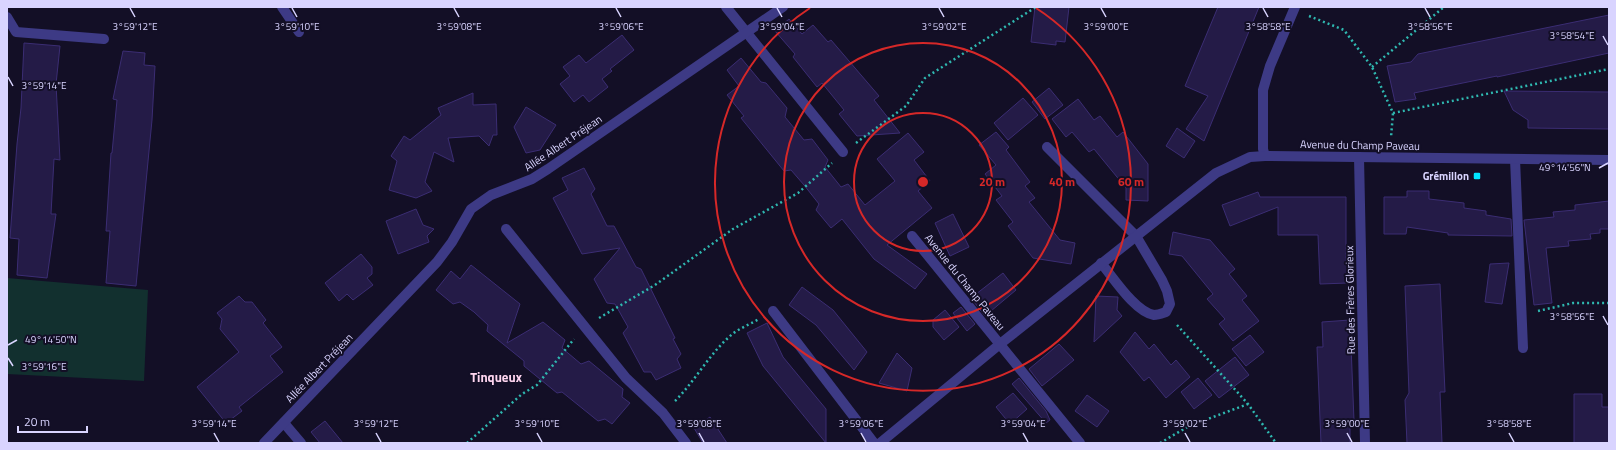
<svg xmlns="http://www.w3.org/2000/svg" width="1616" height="450" viewBox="0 0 1616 450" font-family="'Titillium Web',sans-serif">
  <rect width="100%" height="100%" fill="#130f26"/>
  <polygon fill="#12302f" points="7,278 148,290 144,381 7,374"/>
  <g fill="#241b47" stroke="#3b2d73">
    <polygon points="1035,7 1069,7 1065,42 1056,41 1056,45 1031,42"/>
    <polygon points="1218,7 1259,7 1204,141 1186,129 1208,96 1185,86"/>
    <polygon points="1609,15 1609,53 1497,77 1497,76 1414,93 1416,99 1395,102 1387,66 1411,62 1418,54"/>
    <polygon points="789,19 802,34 813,25 828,42 831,40 879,96 874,100 900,133 857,136 839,114 844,110 822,83 817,87 793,57 795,54 775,31"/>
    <polygon points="622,35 634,50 610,69 612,71 602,79 608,87 589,102 583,95 574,102 560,84 570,76 563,67 579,55 586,63"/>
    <polygon points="24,43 60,46 56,84 60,160 54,159 51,214 56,214 47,278 17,275 19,239 10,238 17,144 21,108"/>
    <polygon points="123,51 145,53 144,65 155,66 152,120 136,286 106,283 110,231 106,231 111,153 112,153 117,100 113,99"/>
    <polygon points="741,58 761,82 766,83 787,108 785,117 804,140 812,139 828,160 825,167 841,187 848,184 865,205 895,181 877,159 908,133 924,152 914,160 930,181 918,191 932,208 887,245 927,274 915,289 874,259 842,219 831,228 816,210 819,204 804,185 791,170 784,171 741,118 744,116 727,95 739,86 727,70"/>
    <polygon points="1049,88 1063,105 1045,119 1032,102"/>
    <polygon points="1504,91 1609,92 1609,129 1528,128 1528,120 1513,110"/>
    <polygon points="473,93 473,105 496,104 497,135 493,135 489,146 479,136 448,138 454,162 434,152 425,182 432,191 416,198 389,190 397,161 391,156 404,136 410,140 441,115 438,108"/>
    <polygon points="1023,98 1038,115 1008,140 994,123"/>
    <polygon points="1078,99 1094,120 1100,116 1117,137 1123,132 1148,164 1148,201 1126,200 1126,188 1094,149 1089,152 1072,132 1066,137 1052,119"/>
    <polygon points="526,107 556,125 540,150 526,153 514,127"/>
    <polygon points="1177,128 1195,141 1184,158 1166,146"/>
    <polygon points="996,132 1009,147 1006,150 1030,182 1025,186 1035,198 1029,202 1060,240 1075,243 1071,264 1033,258 1008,226 1013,222 996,200 1002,196 985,174 996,165 979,145"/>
    <polygon points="584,168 595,189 591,194 607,226 614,226 636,267 641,269 675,338 673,339 681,354 677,359 681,368 656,380 651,372 644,372 623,333 628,327 615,304 607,303 594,279 620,248 582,254 553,198 568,190 562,178"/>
    <polygon points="1407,191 1429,191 1429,199 1464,203 1464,208 1486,211 1486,215 1511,219 1512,236 1448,235 1448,233 1407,227 1406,234 1384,234 1384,197 1407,197"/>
    <polygon points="1258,192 1260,197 1346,197 1346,264 1348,264 1348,283 1320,284 1318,235 1278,235 1278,207 1230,226 1222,205"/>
    <polygon points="1609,201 1609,229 1600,229 1600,233 1590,234 1591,239 1568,241 1569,246 1546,248 1552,303 1534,305 1524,220 1554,217 1553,212 1575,210 1575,205"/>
    <polygon points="416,209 423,225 434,229 427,236 429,242 398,254 386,221"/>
    <polygon points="953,214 969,247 950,256 935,223"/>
    <polygon points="1173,232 1210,240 1235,269 1229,274 1247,296 1242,300 1259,321 1233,341 1219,324 1225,319 1207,299 1213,294 1182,256 1169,254"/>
    <polygon points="361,254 372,267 372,274 367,278 373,285 353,300 347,294 339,301 325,283"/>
    <polygon points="1509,263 1502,304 1485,302 1490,264"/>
    <polygon points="471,265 520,304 507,343 543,322 565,340 562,348 581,364 589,361 623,389 622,397 630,403 612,424 605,419 598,421 562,392 557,393 524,366 524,361 487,331 488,325 474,312 460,302 453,304 436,290 451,271 460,279"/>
    <polygon points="1003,273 1016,290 985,316 971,298"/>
    <polygon points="1440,284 1445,392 1440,392 1442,443 1407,443 1405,400 1409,393 1405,286"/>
    <polygon points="802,287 833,310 867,352 854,370 816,325 789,305"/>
    <polygon points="239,296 245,302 252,302 266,320 263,323 282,347 270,356 283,372 239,407 242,411 226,423 197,387 239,352 220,329 222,319 217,313"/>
    <polygon points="1096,296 1118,297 1117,310 1122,316 1094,342"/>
    <polygon points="961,307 975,324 967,331 953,313"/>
    <polygon points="945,310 959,327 944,340 933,327 933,320"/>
    <polygon points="1350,320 1354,421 1350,427 1350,443 1321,443 1317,347 1323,347 1322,322"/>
    <polygon points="767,323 783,357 826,409 826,443 763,366 747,333"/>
    <polygon points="1135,332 1149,349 1154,344 1171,365 1176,360 1190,377 1166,398 1149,377 1144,381 1120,352"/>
    <polygon points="1250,335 1264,352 1246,366 1232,349"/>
    <polygon points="1059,344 1074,360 1042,386 1029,369"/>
    <polygon points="897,353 912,368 907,391 879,383"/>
    <polygon points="1235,357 1249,375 1219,398 1205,381"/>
    <polygon points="1019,378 1046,411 1050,420 1046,423 1012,384"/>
    <polygon points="1198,378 1212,395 1194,409 1181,392"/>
    <polygon points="1013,393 1027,409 1010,424 996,407"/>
    <polygon points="1574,394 1602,394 1602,407 1609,407 1609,443 1574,443"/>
    <polygon points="1087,395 1109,411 1097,427 1075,411"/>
    <polygon points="710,417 727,443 703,443 694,428"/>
    <polygon points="325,421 343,443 320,443 311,432"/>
  </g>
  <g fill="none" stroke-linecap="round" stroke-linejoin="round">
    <g stroke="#2fb8b0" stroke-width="2.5" stroke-dasharray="2 3" stroke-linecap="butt">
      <polyline points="1309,16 1344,30 1372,67 1393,113 1391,137"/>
      <polyline points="1372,67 1444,7"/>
      <polyline points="1393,113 1609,69"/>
      <polyline points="856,143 906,106 925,78 1036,7"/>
      <polyline points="1538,311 1573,303 1609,303"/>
      <polyline points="599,318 655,285 733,229 798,193 832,163"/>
      <polyline points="1177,325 1248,404 1276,443"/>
      <path d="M675 401C695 381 708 356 729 337 737 329 749 325 759 319"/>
      <polyline points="467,443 522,394 537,385 574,339"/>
      <polyline points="1160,443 1189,426 1248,404"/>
    </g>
    <g stroke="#3d3a85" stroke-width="10">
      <polyline points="282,7 299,32"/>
      <polyline points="7,17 16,32 104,39"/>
    </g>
    <g stroke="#3d3a85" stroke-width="10">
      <polyline points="726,7 843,152"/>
      <path d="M1047 147 1136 236 1162 280 1167 291 1170 304 1166 312C1163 313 1158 315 1154 315 1135 312 1113 277 1101 263"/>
      <polyline points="1265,156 1263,149 1263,90 1270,66 1295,7"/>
      <polyline points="1359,157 1365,443"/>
      <polyline points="1515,159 1523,348"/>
      <polyline points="506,229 626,378 663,413 686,443"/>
      <polyline points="912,236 1080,443"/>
      <polyline points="773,311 874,443"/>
      <polyline points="284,423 301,443"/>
      <polyline points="264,443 437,262 452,242 471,209 491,195 532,179 548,169 783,7"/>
      <polyline points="880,443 1000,344 1216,173 1250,157 1265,156 1609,160"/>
    </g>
  </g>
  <path fill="none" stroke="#d9d4ff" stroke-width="1.5" d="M130 8 135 17M292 8 297 17M454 8 459 17M616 8 621 17M777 8 782 17M939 8 944 17M1101 8 1106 17M1263 8 1268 17M1425 8 1430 17M1603 36 1608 45M8 77 13 86M1599 168 1608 163M1603 316 1608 325M8 345 17 340M8 358 13 366M214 433 219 442M376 433 381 442M537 433 542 442M699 433 704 442M861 433 866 442M1023 433 1028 442M1185 433 1190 442M1347 433 1352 442M1509 433 1514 442"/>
  <g fill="none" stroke="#d62828" stroke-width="2">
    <circle cx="923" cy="182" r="69"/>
    <circle cx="923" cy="182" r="139"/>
    <path d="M1036 8A208 208 0 1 1 810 8"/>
  </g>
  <rect fill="#00e5ff" stroke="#130f26" stroke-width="1.5" x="1473" y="172" width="8" height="8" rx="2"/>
  <g text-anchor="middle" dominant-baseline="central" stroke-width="4" stroke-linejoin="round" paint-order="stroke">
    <g font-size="11" fill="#d9d4ff" stroke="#130f26">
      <text transform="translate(563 143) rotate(-34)">Allée Albert Préjean</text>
      <text transform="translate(1360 145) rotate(1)">Avenue du Champ Paveau</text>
      <text transform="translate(965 282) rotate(51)">Avenue du Champ Paveau</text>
      <text transform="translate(1350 300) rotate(-91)">Rue des Frères Glorieux</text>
      <text transform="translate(319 368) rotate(-46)">Allée Albert Préjean</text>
    </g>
    <g font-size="11" font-weight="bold" fill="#d9d4ff" stroke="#130f26" text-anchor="end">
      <text x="1469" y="176">Grémillon</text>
    </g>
    <g font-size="13" font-weight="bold" fill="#ffd6f0" stroke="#130f26">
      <text x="496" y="377">Tinqueux</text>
    </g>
  </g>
  <g font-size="10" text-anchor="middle" fill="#d9d4ff" stroke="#130f26" stroke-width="4" stroke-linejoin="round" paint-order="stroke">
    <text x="135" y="30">3°59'12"E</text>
    <text x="459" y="30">3°59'08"E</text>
    <text x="621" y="30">3°59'06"E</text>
    <text x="782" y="30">3°59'04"E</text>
    <text x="944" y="30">3°59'02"E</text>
    <text x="1106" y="30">3°59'00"E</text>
    <text x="297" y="30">3°59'10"E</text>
    <text x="1268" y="30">3°58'58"E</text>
    <text x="1430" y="30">3°58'56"E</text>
    <text x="1572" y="39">3°58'54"E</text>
    <text x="44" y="89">3°59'14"E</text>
    <text x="1565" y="171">49°14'56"N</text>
    <text x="1572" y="320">3°58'56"E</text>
    <text x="51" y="343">49°14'50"N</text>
    <text x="44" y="370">3°59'16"E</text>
    <text x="214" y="427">3°59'14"E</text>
    <text x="376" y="427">3°59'12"E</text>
    <text x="537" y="427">3°59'10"E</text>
    <text x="699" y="427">3°59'08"E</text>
    <text x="861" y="427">3°59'06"E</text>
    <text x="1023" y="427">3°59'04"E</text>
    <text x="1185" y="427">3°59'02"E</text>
    <text x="1347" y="427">3°59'00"E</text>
    <text x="1509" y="427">3°58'58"E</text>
  </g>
  <circle cx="923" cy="182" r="6" fill="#d62828" stroke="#130f26" stroke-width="2"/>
  <g font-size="12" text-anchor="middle" font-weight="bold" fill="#d62828" stroke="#130f26" stroke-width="4" stroke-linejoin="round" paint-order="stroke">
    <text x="992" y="186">20 m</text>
    <text x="1062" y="186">40 m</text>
    <text x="1131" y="186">60 m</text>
  </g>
  <rect width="1616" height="450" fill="none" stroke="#d9d4ff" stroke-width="16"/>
  <path d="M18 426v6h69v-6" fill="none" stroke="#d9d4ff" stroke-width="2"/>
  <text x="24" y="426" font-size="12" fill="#d9d4ff" stroke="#130f26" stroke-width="3" paint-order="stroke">20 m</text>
</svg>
